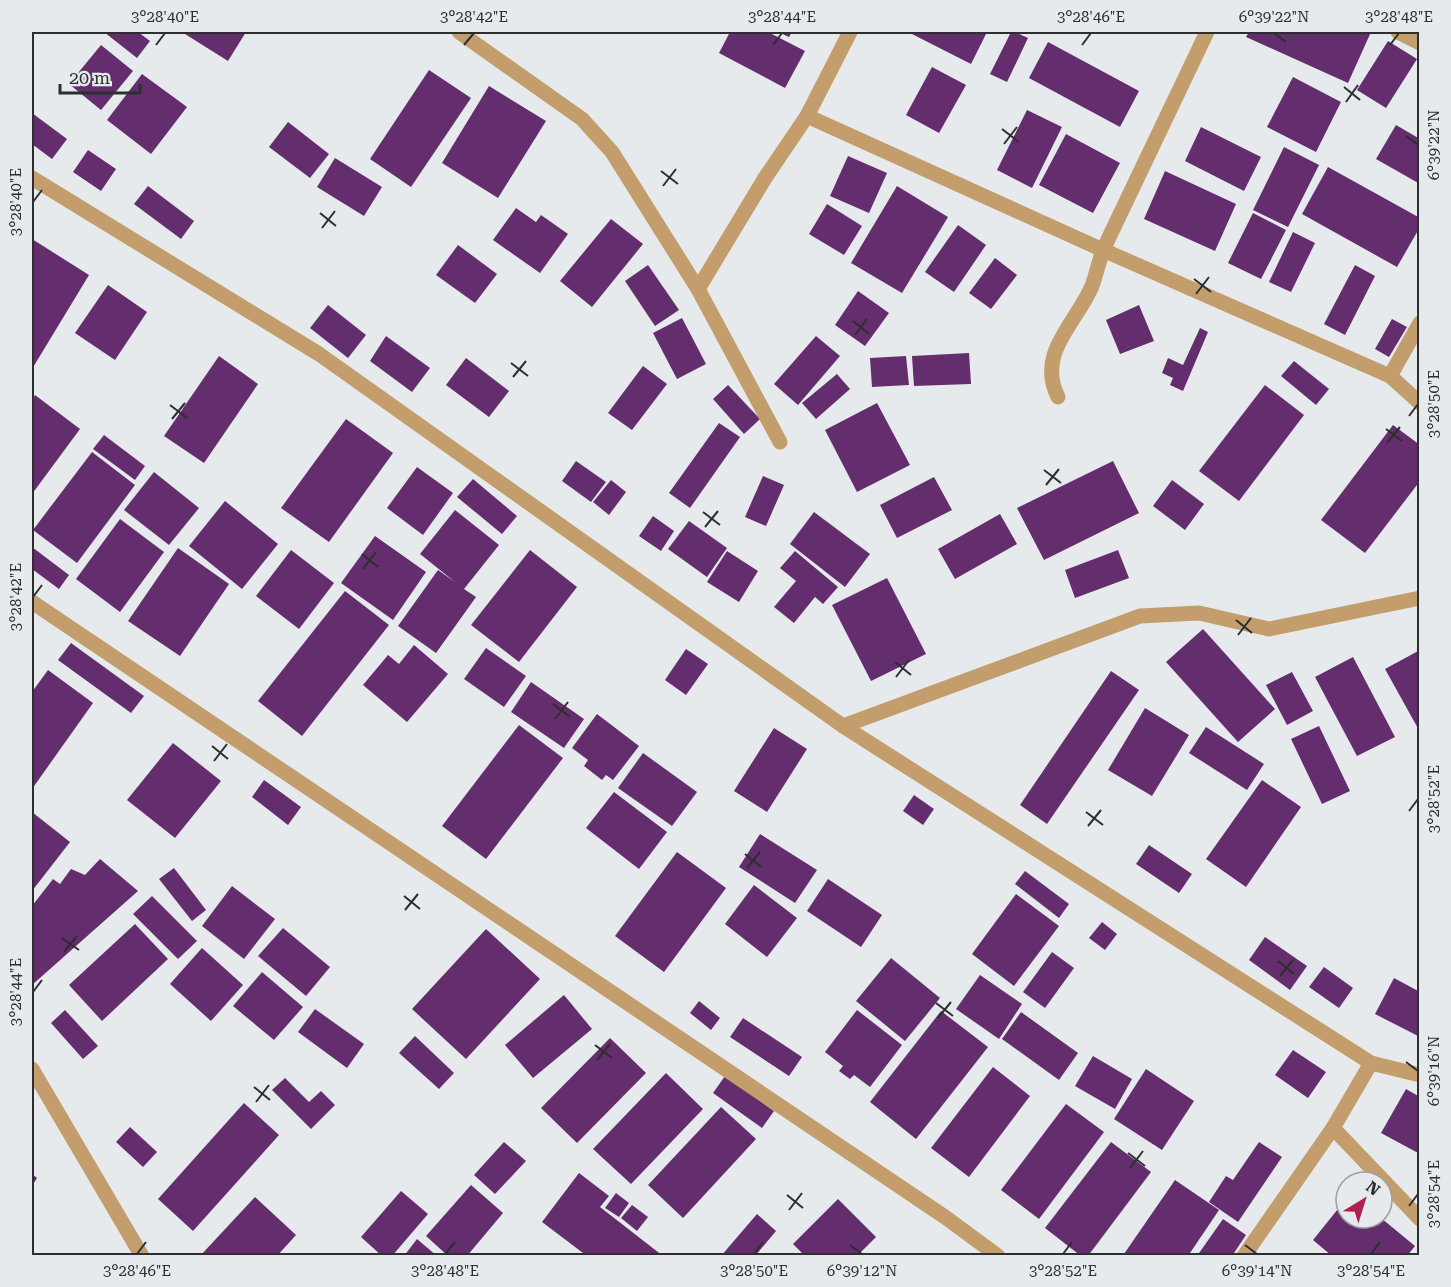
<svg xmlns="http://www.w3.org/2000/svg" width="1451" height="1287" viewBox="0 0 1451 1287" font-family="'Roboto Serif',serif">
  <rect width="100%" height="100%" fill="#e7eaed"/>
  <g fill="#642d6d">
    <polygon points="104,32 138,32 150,41 137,58"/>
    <polygon points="186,32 246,32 228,61 185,34"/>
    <polygon points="730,32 768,32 805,51 785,88 719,53"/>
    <polygon points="778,32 792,32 789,37"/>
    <polygon points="908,32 987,32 971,64"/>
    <polygon points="1011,32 1015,32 1028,38 1007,82 990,74"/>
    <polygon points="1249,32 1371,32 1348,83 1246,37"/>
    <polygon points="1388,41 1417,59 1386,108 1357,90"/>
    <polygon points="1048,42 1139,91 1120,127 1029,78"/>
    <polygon points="101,45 133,71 101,110 69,84"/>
    <polygon points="932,67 966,85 939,133 906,115"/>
    <polygon points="429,70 471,98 411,187 370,159"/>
    <polygon points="142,74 187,107 151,154 107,120"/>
    <polygon points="1293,77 1341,102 1316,152 1267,127"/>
    <polygon points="489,86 546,121 498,198 442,163"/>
    <polygon points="1027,110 1062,127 1032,188 997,170"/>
    <polygon points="32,113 67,139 52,159 32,144"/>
    <polygon points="288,122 329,154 310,178 269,147"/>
    <polygon points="1396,125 1420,139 1420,184 1376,159"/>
    <polygon points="1201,127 1261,157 1244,191 1185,161"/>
    <polygon points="1066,134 1120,163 1093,213 1039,185"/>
    <polygon points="1284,147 1319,165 1288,227 1253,210"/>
    <polygon points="88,150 116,169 101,191 73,172"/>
    <polygon points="848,156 887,173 869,213 830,196"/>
    <polygon points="335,158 382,187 364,216 317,187"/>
    <polygon points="1328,167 1420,218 1420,227 1397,267 1302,214"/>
    <polygon points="1165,171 1236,204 1215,251 1144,219"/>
    <polygon points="148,186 194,221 181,239 134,204"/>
    <polygon points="897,186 948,217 902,293 851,263"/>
    <polygon points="827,204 862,226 844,255 809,234"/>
    <polygon points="516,208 536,222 541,215 568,234 540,273 493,240"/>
    <polygon points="1253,213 1286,230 1261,279 1228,263"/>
    <polygon points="611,219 643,244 592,307 560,281"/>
    <polygon points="958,225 986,245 954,292 925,272"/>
    <polygon points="1293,232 1315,243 1291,292 1269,282"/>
    <polygon points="32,239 89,275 32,369"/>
    <polygon points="458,245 497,274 475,303 436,275"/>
    <polygon points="995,258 1017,275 991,309 969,293"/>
    <polygon points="648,265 679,310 655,326 625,281"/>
    <polygon points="1355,265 1375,276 1345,335 1324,324"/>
    <polygon points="108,285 147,312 115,360 75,333"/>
    <polygon points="858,291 889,313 865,346 835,325"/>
    <polygon points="328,305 366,335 348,358 310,328"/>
    <polygon points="1139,305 1154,341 1120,354 1106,320"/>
    <polygon points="682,318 706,364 677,379 653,333"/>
    <polygon points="1392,319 1407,327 1389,357 1375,349"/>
    <polygon points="1200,328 1208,332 1183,391 1170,385 1173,378 1162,373 1168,358 1183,365"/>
    <polygon points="386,336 430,368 412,392 370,361"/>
    <polygon points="816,336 840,356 798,405 774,384"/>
    <polygon points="969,353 971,384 914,386 912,356"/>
    <polygon points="219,356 258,384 204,463 164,436"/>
    <polygon points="906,356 909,385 872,387 870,358"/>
    <polygon points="466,358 509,391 489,417 446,385"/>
    <polygon points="1294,361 1329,389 1316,405 1281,376"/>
    <polygon points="643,366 667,384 632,430 608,413"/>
    <polygon points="837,374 850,389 816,419 802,403"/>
    <polygon points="728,385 760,419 744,434 713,399"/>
    <polygon points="1265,385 1304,415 1239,501 1199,471"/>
    <polygon points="35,395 80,429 32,494 32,401"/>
    <polygon points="877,403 910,465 857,492 825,430"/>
    <polygon points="346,419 393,453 329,542 281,508"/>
    <polygon points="719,423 740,437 690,508 669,493"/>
    <polygon points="1393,425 1420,445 1420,481 1365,553 1321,520"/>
    <polygon points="104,435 145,466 135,480 93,449"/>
    <polygon points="92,452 135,485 77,563 33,530"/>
    <polygon points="576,461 606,482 591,502 562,481"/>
    <polygon points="1113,461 1139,513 1044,560 1017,508"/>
    <polygon points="417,467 453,493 423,535 387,508"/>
    <polygon points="154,472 199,508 169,545 124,510"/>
    <polygon points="763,476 784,485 766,526 745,517"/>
    <polygon points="934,477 952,510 897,538 880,505"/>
    <polygon points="473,479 517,516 502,534 457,497"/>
    <polygon points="611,480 626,492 609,515 593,502"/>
    <polygon points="1172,480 1204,504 1185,530 1153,506"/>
    <polygon points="225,501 278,544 242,589 189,546"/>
    <polygon points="455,510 499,545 464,589 476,597 436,653 398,626 438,570 455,582 420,554"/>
    <polygon points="814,512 870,554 845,587 790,544"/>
    <polygon points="1000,514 1017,544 955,579 938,549"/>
    <polygon points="653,516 674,531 661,551 639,536"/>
    <polygon points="120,519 164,552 120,612 76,579"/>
    <polygon points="689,521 727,548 707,577 668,549"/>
    <polygon points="375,536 426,572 393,620 341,583"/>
    <polygon points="32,547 69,575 59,589 32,569"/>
    <polygon points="178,548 229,584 180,656 128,621"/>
    <polygon points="291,550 334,583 299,629 256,596"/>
    <polygon points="530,550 577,587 519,662 471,625"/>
    <polygon points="1118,550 1129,578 1075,598 1065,570"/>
    <polygon points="727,551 758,571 739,602 707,582"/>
    <polygon points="795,551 838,587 823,604 815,597 794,623 774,607 796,581 780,568"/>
    <polygon points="887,578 926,654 871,681 832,605"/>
    <polygon points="345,591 389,625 302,736 258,701"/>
    <polygon points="1203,629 1275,709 1238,742 1166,662"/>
    <polygon points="71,643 144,696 131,713 58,660"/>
    <polygon points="414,645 448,674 407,722 363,685 388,655 399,664"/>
    <polygon points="486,648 526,676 504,707 464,679"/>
    <polygon points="686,649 708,664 686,695 665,680"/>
    <polygon points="1420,650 1420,732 1385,669"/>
    <polygon points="1353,657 1395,737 1357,756 1315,677"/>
    <polygon points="48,670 93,703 32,789 32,692"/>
    <polygon points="1111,671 1139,690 1047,824 1020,805"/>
    <polygon points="1292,672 1313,711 1287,725 1266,685"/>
    <polygon points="531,682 584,719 564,748 511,712"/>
    <polygon points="1145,708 1189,735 1152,796 1108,770"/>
    <polygon points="597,714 639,746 613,780 606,775 602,780 584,766 588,760 572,748"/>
    <polygon points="519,725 563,758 486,859 442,826"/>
    <polygon points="1319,726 1350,791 1322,804 1291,739"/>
    <polygon points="1206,727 1264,764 1247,790 1189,753"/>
    <polygon points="774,728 807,749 767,812 734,791"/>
    <polygon points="173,743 221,781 175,838 127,800"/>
    <polygon points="643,753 697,792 672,826 618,788"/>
    <polygon points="264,780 301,807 288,825 252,797"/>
    <polygon points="1262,780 1301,807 1246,887 1206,859"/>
    <polygon points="614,792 667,832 639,869 586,828"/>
    <polygon points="914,795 934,809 923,825 903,811"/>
    <polygon points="32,812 70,842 32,891"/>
    <polygon points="760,834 817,870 795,903 739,867"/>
    <polygon points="1149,845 1192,874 1179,893 1136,864"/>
    <polygon points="677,852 726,888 664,972 615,936"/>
    <polygon points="100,859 138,891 32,985 32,906 53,879 60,884 71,869 85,875"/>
    <polygon points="174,868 206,910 192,921 159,879"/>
    <polygon points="1025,871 1069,904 1059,918 1015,884"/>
    <polygon points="828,879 882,915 861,947 807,911"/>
    <polygon points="754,885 797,918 767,957 725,924"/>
    <polygon points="232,886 275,919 244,959 202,926"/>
    <polygon points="1016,894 1059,926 1014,986 972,954"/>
    <polygon points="152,896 197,941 178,959 133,914"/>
    <polygon points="1102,922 1117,934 1105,950 1089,938"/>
    <polygon points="135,924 168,959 102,1021 69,985"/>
    <polygon points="283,928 330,967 306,996 258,956"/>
    <polygon points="486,929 540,979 466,1059 412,1009"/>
    <polygon points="1265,937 1307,966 1290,990 1249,960"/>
    <polygon points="202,948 243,985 211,1021 170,984"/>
    <polygon points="1052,952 1074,968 1045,1008 1023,992"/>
    <polygon points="891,958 940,998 905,1041 856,1001"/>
    <polygon points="1324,967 1353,988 1339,1008 1309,987"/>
    <polygon points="262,972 303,1007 274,1040 233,1006"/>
    <polygon points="980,975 1022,1004 999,1039 956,1009"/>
    <polygon points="1394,978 1420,992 1420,1037 1375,1014"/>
    <polygon points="564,995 592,1029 533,1078 505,1045"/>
    <polygon points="699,1001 720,1018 711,1030 690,1013"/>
    <polygon points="315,1009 364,1044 347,1068 298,1032"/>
    <polygon points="65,1010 98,1046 83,1059 51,1023"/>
    <polygon points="857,1010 902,1045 870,1087 854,1075 850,1079 839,1071 843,1066 825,1052"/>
    <polygon points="941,1011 988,1047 916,1139 870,1102"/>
    <polygon points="1021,1012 1078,1053 1059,1080 1002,1039"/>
    <polygon points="743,1018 802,1057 789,1076 730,1037"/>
    <polygon points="415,1036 454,1073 439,1089 399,1053"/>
    <polygon points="610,1038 646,1073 577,1143 541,1108"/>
    <polygon points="1293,1050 1326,1072 1308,1098 1275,1075"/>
    <polygon points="1093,1056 1132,1079 1115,1109 1075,1086"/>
    <polygon points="993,1067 1030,1096 969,1177 931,1148"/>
    <polygon points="1146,1069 1194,1101 1162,1150 1114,1119"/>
    <polygon points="666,1073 703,1109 631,1184 593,1149"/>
    <polygon points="725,1076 774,1111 762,1128 713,1093"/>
    <polygon points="285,1078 309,1102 321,1091 335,1105 311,1129 272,1090"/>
    <polygon points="1406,1089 1420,1097 1420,1154 1381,1133"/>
    <polygon points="244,1103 279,1135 193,1231 158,1199"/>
    <polygon points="1066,1104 1104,1132 1039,1219 1001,1190"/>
    <polygon points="721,1107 756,1139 683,1218 648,1185"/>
    <polygon points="130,1127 157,1152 143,1167 116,1142"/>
    <polygon points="504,1142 526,1161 495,1194 474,1175"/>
    <polygon points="1111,1142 1151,1172 1088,1256 1081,1256 1045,1228"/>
    <polygon points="1259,1142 1282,1157 1238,1222 1209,1202 1226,1176 1233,1180"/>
    <polygon points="579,1173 609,1196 600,1207 663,1256 587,1256 542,1222"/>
    <polygon points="32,1174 37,1178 32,1186"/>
    <polygon points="1175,1180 1219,1210 1188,1256 1127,1256 1124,1254"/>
    <polygon points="471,1185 503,1213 467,1256 448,1256 426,1236"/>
    <polygon points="401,1191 428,1214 392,1256 382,1256 361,1237"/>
    <polygon points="616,1193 629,1203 619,1217 605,1208"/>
    <polygon points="255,1197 296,1235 277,1256 200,1256"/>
    <polygon points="838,1199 876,1237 857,1256 805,1256 793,1244"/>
    <polygon points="1346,1199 1346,1218 1381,1218 1415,1246 1407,1256 1332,1256 1313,1240"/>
    <polygon points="632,1205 648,1217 637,1231 621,1218"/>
    <polygon points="757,1214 776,1231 755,1256 721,1256"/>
    <polygon points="1223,1219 1246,1235 1232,1256 1197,1256"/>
    <polygon points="417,1239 437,1256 404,1256"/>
  </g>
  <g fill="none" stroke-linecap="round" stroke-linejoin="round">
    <g stroke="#c39d6b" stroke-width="15">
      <polyline points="459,32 582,119 612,152 698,289 780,442"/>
      <polyline points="1398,32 1420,43"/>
      <polyline points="807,116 1103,250 1390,376 1420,403"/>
      <polyline points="32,178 319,354 843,726 1371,1063 1420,1075"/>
      <polyline points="698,289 765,178 807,116 850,32"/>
      <polyline points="1390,376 1420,323"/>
      <path d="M1058 397C1036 353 1076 324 1092 286 1096 275 1099 262 1103 250L1207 32"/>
      <polyline points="32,602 945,1217 998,1256"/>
      <polyline points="843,726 1140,616 1199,613 1269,629 1420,598"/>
      <polyline points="32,1069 142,1256"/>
      <polyline points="1333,1128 1420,1219"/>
      <polyline points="1244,1256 1333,1128 1371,1063"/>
    </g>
  </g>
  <path fill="none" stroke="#2d2e2f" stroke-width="2" d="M1274 33 1286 42M156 45 165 33M464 45 474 33M773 45 782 33M1082 45 1091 33M1390 45 1399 33M1344 87 1360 100M1346 102 1358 85M1002 129 1019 142M1406 136 1418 145M1004 144 1017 127M661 171 678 184M663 186 676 169M33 202 42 190M320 213 336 226M322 228 335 211M1194 279 1211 292M1196 294 1209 277M853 321 869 334M855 335 867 319M511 363 528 376M513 377 526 361M170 405 187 418M1409 416 1418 404M172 419 185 403M1386 429 1402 441M1387 443 1400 427M1044 470 1061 483M1046 485 1059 469M703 512 720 525M705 527 718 511M362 554 378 567M363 569 376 552M33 597 42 585M1236 620 1252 633M1238 635 1251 618M895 662 911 675M896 677 909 660M553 704 570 717M555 719 568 702M212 746 228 759M214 761 227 744M1409 811 1418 799M1086 812 1103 825M1088 826 1101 810M745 854 761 867M747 868 760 852M404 896 420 909M405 910 418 894M62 938 79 950M64 952 77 936M1278 961 1294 974M1280 976 1293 960M33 992 42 980M936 1003 953 1016M938 1018 951 1002M595 1045 612 1058M597 1060 610 1044M1406 1062 1418 1071M254 1087 270 1100M256 1102 269 1085M1128 1153 1145 1166M1130 1168 1143 1151M787 1195 803 1208M1409 1206 1418 1194M789 1210 802 1193M850 1245 862 1254M1245 1245 1257 1254M137 1254 146 1242M445 1254 455 1242M754 1254 763 1242M1063 1254 1072 1242M1371 1254 1380 1242"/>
  <rect width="1451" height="1287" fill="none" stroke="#e7eaed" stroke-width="66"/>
  <g transform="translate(1364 1200) rotate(38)"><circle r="28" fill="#e7eaed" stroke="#9d9fa1" stroke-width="1.5"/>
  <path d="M0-4.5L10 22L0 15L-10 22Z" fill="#b01f4f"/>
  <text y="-9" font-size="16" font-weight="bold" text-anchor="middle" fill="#2d2e2f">N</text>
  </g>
  <path d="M60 84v9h80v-9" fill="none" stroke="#2d2e2f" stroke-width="3"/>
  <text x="69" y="84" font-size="18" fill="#2d2e2f" stroke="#e7eaed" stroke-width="4.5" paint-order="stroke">20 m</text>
  <rect x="33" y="33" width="1385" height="1221" fill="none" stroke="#2d2e2f" stroke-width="2"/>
  <g font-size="15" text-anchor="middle" fill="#2d2e2f">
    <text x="165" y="22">3°28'40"E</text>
    <text x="474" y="22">3°28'42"E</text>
    <text x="782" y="22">3°28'44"E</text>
    <text x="1091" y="22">3°28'46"E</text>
    <text x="1274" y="22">6°39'22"N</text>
    <text x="1399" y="22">3°28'48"E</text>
    <text transform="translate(1434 145) rotate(-90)" y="5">6°39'22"N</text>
    <text transform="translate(16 202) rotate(-90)" y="5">3°28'40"E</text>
    <text transform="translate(1434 404) rotate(-90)" y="5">3°28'50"E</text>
    <text transform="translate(16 597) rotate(-90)" y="5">3°28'42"E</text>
    <text transform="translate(1434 799) rotate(-90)" y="5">3°28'52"E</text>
    <text transform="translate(16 992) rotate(-90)" y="5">3°28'44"E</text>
    <text transform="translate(1434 1071) rotate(-90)" y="5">6°39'16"N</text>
    <text transform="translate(1434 1194) rotate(-90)" y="5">3°28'54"E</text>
    <text x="137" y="1276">3°28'46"E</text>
    <text x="445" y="1276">3°28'48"E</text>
    <text x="754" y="1276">3°28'50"E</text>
    <text x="862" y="1276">6°39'12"N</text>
    <text x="1063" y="1276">3°28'52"E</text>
    <text x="1257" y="1276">6°39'14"N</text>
    <text x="1371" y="1276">3°28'54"E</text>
  </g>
</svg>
